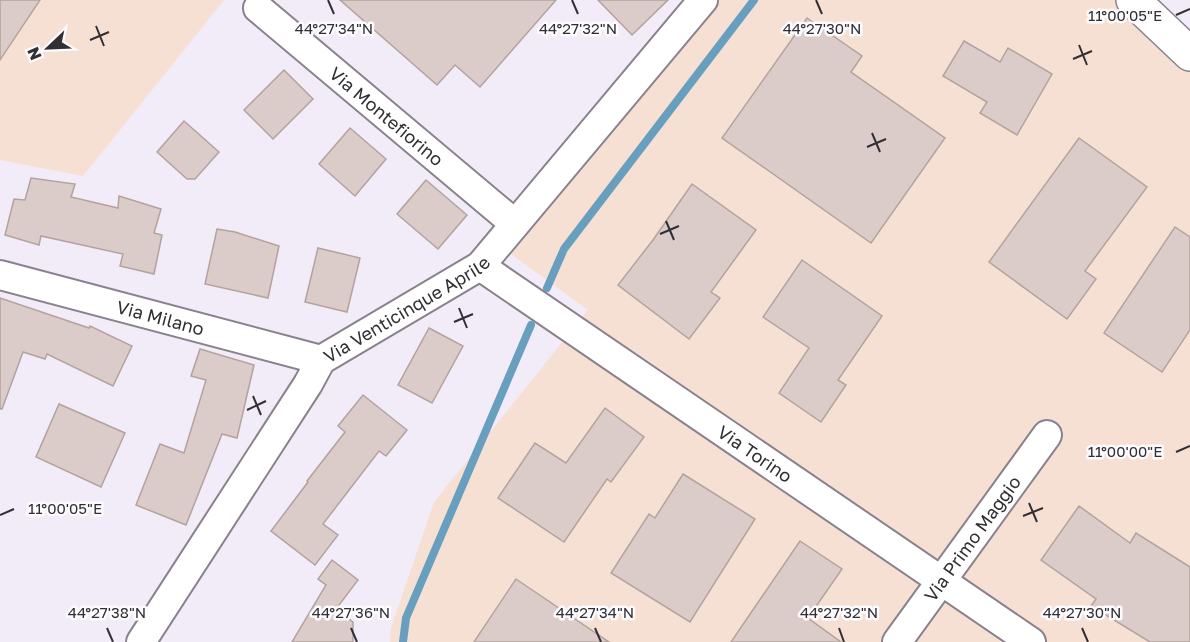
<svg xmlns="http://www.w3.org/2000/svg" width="1190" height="642" viewBox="0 0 1190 642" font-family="'Golos Text',sans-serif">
  <rect width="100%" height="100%" fill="#f2ebf8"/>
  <g fill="#f6e0d3">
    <polygon points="0,0 224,0 83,176 0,160"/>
    <polygon points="716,0 1131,0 1190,54 1190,642 390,642 391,628 434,502 588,310 489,238"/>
  </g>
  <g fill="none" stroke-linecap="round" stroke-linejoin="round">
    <g stroke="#689fbe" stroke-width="8">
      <polyline points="547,288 564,249 754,0"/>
      <polyline points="403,642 406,618 531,325"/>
    </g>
  </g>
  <g fill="#dcccc9" stroke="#b2a39f" stroke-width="1.5">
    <polygon points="0,0 40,0 0,60"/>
    <polygon points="340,0 556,0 480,87 455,65 437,85"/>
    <polygon points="598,0 668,0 632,35"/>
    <polygon points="807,18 862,56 851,72 945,138 871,243 722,138"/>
    <polygon points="964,41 1000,62 1008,48 1052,74 1017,135 980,113 987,102 943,76"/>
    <polygon points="284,70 313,99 273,139 244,110"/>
    <polygon points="184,121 219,152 195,179 187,179 157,152"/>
    <polygon points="350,128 386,159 355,196 319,164"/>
    <polygon points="1079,138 1147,187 1085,271 1096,279 1067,319 989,262"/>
    <polygon points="31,178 75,184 71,197 118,208 119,196 161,209 154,233 162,235 154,274 120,266 123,254 41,236 39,245 5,235 14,199 25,200"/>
    <polygon points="426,180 467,215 438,249 397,214"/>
    <polygon points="692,184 756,230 711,292 720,298 689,339 618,285 653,240"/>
    <polygon points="1175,227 1190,237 1190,330 1162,372 1104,333"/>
    <polygon points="217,229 235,232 279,246 268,298 205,284"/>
    <polygon points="318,248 360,258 347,312 305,302"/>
    <polygon points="802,260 882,316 838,380 846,385 821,422 779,393 809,348 763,317"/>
    <polygon points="0,298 89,328 90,326 132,346 113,386 47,354 45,359 23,352 2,409 0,409"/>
    <polygon points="429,328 463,346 432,403 398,385"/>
    <polygon points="200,349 254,365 237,438 222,434 186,525 136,505 160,444 184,453 206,380 191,376"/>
    <polygon points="363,395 407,430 386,456 379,451 323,524 338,535 315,565 271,531 308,482 307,481 345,432 338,426"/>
    <polygon points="59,404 125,433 101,487 36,457"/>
    <polygon points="605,408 644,437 611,482 607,479 564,542 498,498 535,443 566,463"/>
    <polygon points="683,474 755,519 690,622 611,573 649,514 655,518"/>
    <polygon points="1079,506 1130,543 1136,533 1190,567 1190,642 1150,642 1091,606 1096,599 1041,560"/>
    <polygon points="800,541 842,569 808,618 841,642 731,642"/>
    <polygon points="332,560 358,580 336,609 353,622 353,642 292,642 326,585 318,579"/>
    <polygon points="516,579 609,642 474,642"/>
  </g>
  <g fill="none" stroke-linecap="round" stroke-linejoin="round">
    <defs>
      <g id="minor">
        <path id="s1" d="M258 8 515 224"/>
        <path id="s2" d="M480 266 1031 642"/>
        <path id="s3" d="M0 275 321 360"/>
        <path id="s4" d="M141 642 308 384 321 360 480 266 703 0"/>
        <path id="s5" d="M897 642 1047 435"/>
      </g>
      <polyline id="major" points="1133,0 1190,54"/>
    </defs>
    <use href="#minor" stroke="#89828d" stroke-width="32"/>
    <use href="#major" stroke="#89828d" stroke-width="36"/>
    <use href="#minor" stroke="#fff" stroke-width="28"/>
    <use href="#major" stroke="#fff" stroke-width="33"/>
  </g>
  <path fill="none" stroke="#312f33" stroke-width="2" d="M328 0 334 14M572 0 578 14M816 0 822 14M1176 15 1190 9M96 26 104 46M90 40 109 32M1079 45 1087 65M1073 59 1092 51M872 133 880 152M867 147 886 139M666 221 674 240M660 234 679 226M459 308 467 328M454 322 473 314M253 396 261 415M247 410 266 401M1176 452 1190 446M1029 503 1037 522M0 515 14 509M1023 516 1043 508M107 628 113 642M351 628 357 642M595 628 601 642M839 628 844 642M1082 628 1088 642"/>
  <g text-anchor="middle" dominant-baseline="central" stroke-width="5" stroke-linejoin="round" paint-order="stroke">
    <g font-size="18" fill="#312f33" stroke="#fcfbfe">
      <text stroke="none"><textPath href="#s1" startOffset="168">Via Montefiorino</textPath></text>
      <text stroke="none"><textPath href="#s4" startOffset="434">Via Venticinque Aprile</textPath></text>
      <text stroke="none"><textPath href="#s3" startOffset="166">Via Milano</textPath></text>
      <text stroke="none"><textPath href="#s2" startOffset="333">Via Torino</textPath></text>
      <text stroke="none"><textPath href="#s5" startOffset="128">Via Primo Maggio</textPath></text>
    </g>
  </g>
  <g font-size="15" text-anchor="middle" fill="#312f33" stroke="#fcfbfe" stroke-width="5" stroke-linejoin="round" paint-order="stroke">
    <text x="1125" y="21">11°00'05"E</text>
    <text x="334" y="34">44°27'34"N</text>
    <text x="578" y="34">44°27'32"N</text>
    <text x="822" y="34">44°27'30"N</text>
    <text x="1125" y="457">11°00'00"E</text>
    <text x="65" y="514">11°00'05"E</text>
    <text x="107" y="618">44°27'38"N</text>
    <text x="351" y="618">44°27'36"N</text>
    <text x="595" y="618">44°27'34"N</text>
    <text x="839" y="618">44°27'32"N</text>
    <text x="1082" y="618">44°27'30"N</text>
  </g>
  <g transform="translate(48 48) rotate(247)" stroke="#fcfbfe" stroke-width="4.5" paint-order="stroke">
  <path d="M0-4.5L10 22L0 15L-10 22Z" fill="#312f33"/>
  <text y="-9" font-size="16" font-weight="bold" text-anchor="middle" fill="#312f33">N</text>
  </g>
</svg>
